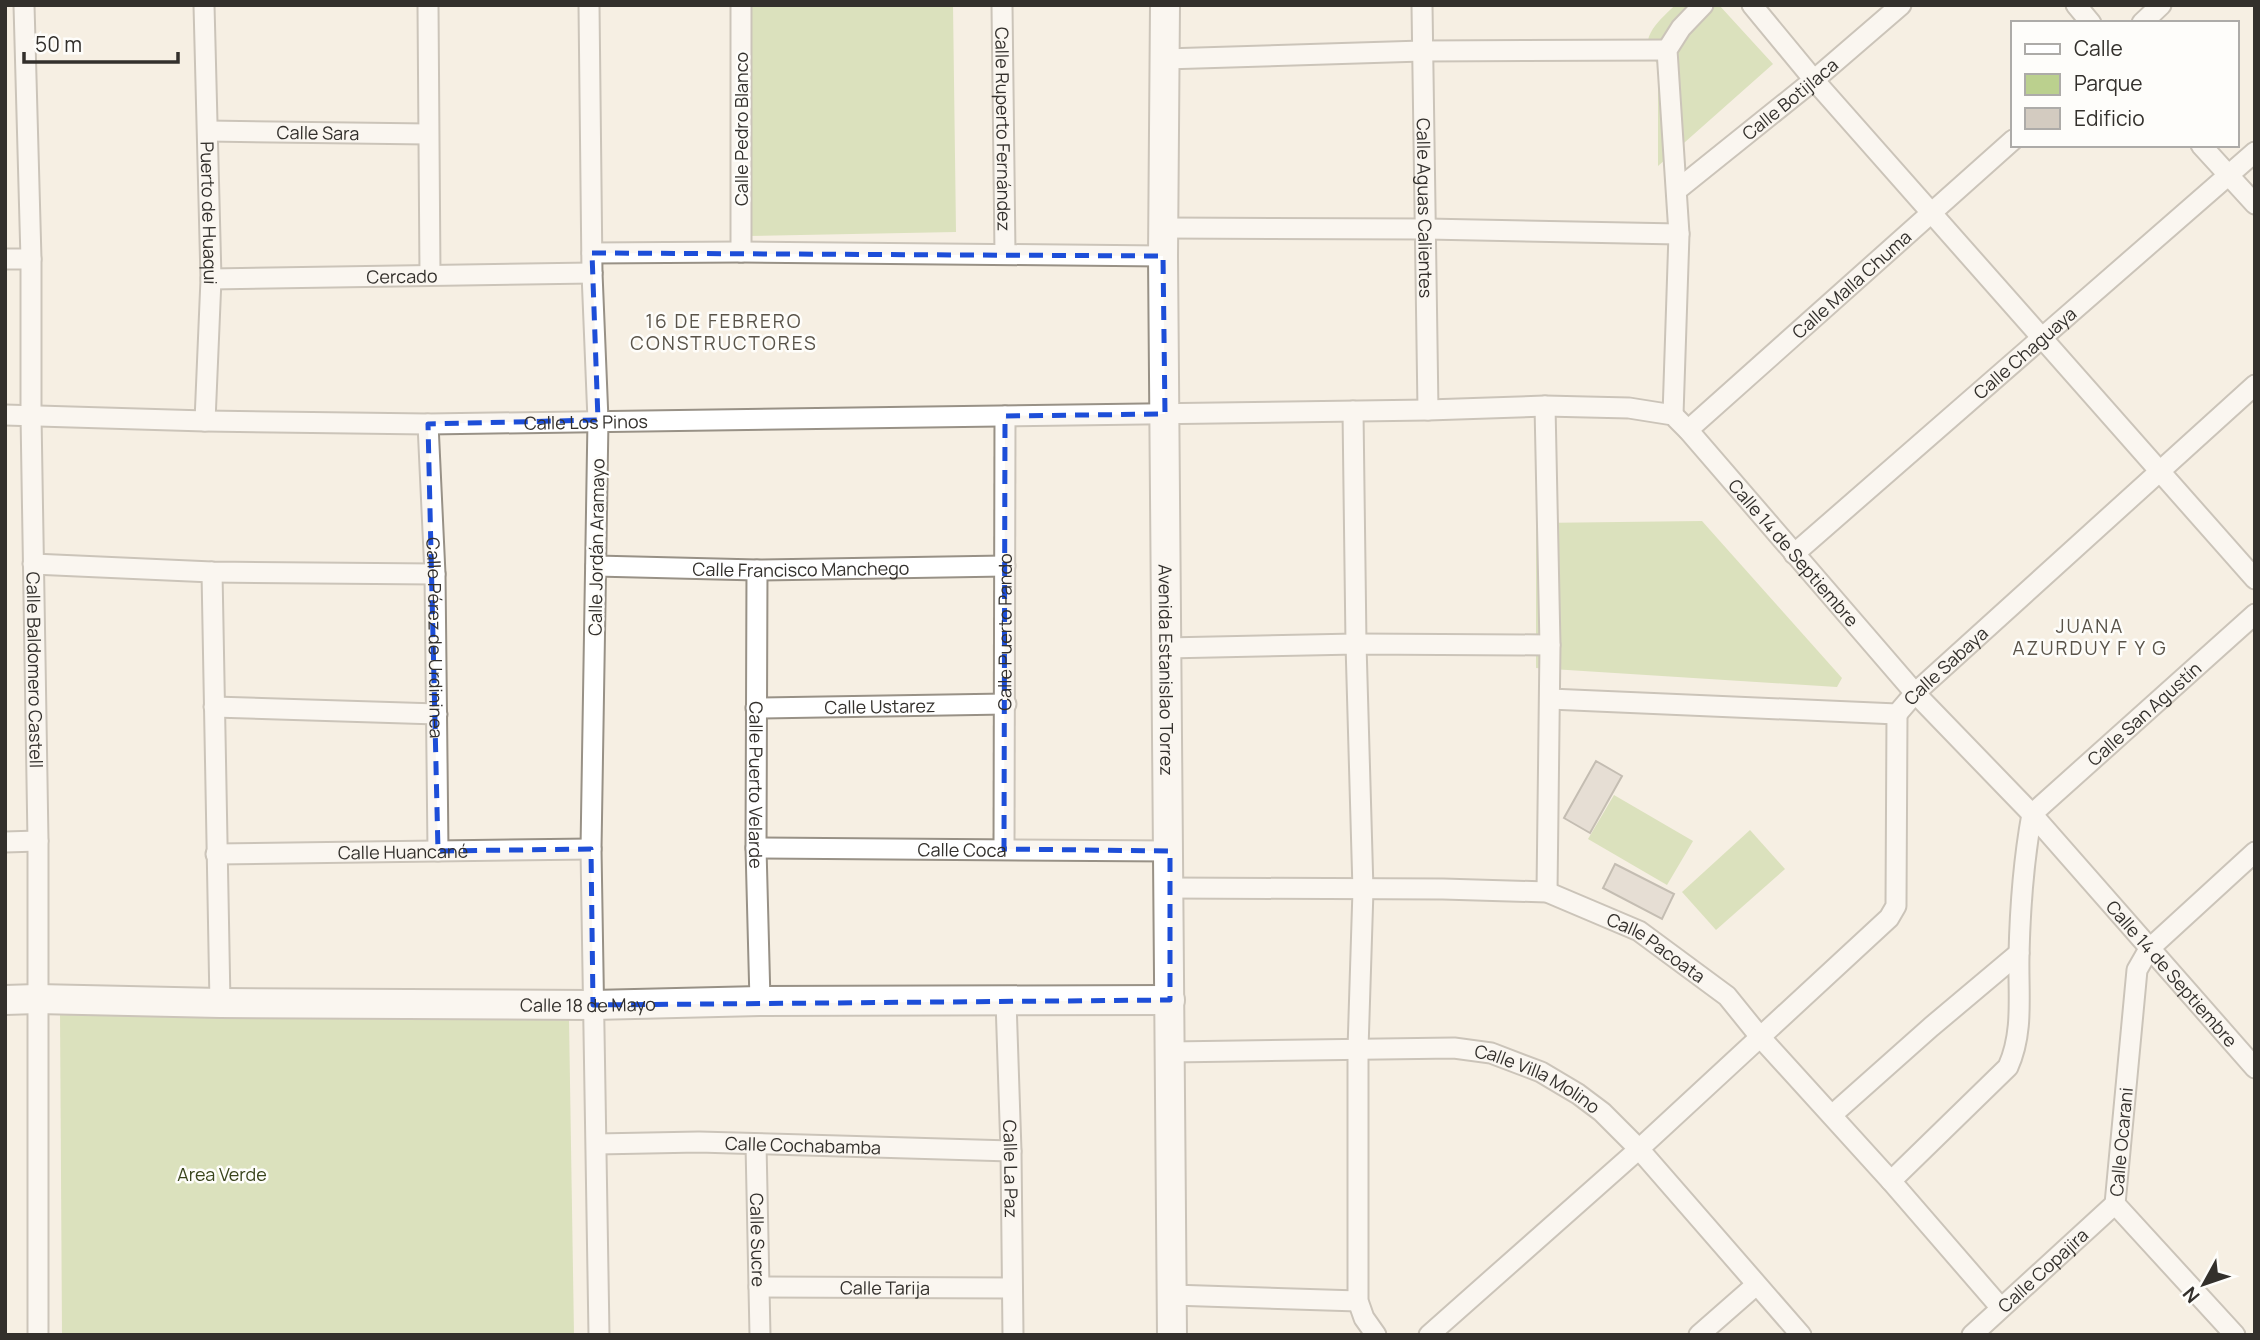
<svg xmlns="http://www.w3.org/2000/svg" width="2260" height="1340" viewBox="0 0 2260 1340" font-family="Manrope,sans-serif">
  <rect width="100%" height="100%" fill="#f6efe3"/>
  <g fill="#bbd08e">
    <polygon points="730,5 953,5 956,232 748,236 746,171 731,170"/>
    <path d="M1675 5H1719L1773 64 1658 166V64C1634 41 1657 23 1675 5Z"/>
    <polygon points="1702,521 1842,678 1837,687 1536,668 1536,523"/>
    <polygon points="1614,795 1693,841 1667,885 1588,839"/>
    <polygon points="1750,830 1785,869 1716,930 1682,892"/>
    <polygon points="60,1012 569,1019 574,1335 62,1335"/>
  </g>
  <g fill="#d3cbc0" stroke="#888177" stroke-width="2">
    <polygon points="1596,761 1622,776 1590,833 1564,818"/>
    <polygon points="1615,864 1674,894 1662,919 1603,888"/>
  </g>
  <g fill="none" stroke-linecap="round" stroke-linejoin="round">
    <defs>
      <g id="street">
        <path id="s1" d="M24 5 31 259V415L38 841V1335"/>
        <path id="s2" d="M204 5 211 279 205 421"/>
        <polyline points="428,5 430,275"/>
        <polyline points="589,5 592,273 598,420 591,849 599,1335"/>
        <path id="s3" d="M1002 5 1005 254"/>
        <path id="s4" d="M1422 5 1428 410"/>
        <polyline points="1752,5 1814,80 2255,579"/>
        <polyline points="2076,5 2091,23"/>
        <polyline points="2142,23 2161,5"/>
        <polyline points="1165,59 1422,51 1667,50"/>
        <path id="s5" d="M208 131 428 134"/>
        <polyline points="2201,145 2255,204"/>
        <path id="s6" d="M1677 190 1814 80 1901 5"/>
        <polyline points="1164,228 1427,229 1679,234"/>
        <polyline points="741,252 741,5"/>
        <polyline points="592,253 741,252 1163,256"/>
        <polyline points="5,259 31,259"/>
        <path id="s7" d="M211 279 592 273"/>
        <polyline points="1545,406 1550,645 1547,892"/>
        <polyline points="1353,411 1356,644 1363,890 1358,1049 1358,1301 1364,1318 1376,1335"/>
        <path id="s8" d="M5 415 205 421 428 424 1428 410 1545 406 1629 408 1673 415 1688 430 1915 693 2032 814 2255 1068"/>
        <polyline points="1673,415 1679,234 1667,50 1681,28 1703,5"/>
        <path id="s9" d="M428 424 435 574 438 851"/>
        <path id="s10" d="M1688 430 2013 140"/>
        <path id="s11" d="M1794 554 2255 152"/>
        <polyline points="33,564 212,572 435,574"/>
        <path id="s12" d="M596 566 757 570 1005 566"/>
        <path id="s13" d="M757 570 756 848 760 1001"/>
        <polyline points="212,572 220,1003"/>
        <polyline points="1166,648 1356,644 1550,645"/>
        <path id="s14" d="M1550 699 1897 714 1915 693 2255 385"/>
        <polyline points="214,707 437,714"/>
        <path id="s15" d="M756 708 1006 704"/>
        <polyline points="5,842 38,841"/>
        <path id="s16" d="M756 848 1170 851"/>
        <path id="s17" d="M1004 849 1005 416"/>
        <path id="s18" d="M216 854 591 849"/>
        <path id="s19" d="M1168 888 1443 889 1547 892 1639 931 1727 996 1761 1038 1891 1181 2001 1308"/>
        <path id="s20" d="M1006 1001 1011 1151 1013 1335"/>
        <path id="s21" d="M1171 1052 1454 1048 1491 1053 1541 1072 1578 1094 1602 1112 1639 1149 1801 1335"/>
        <polyline points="1832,1115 1931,1027 2019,953"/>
        <path id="s22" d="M597 1144 699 1142 1011 1151"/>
        <path id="s23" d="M756 1144 760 1335"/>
        <path id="s24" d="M1891 1181 2008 1067C2024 1032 2018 993 2019 955 2020 909 2024 858 2032 814L2255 614"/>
        <path id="s25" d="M759 1287 1012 1288"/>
        <polyline points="1172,1295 1358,1301"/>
        <polyline points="1429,1335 1639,1149 1889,918 1896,906 1897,714"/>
        <polyline points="1699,1335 1756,1285"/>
        <path id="s26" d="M1972 1335 2115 1204"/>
        <path id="s27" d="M2235 1335 2115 1204 2137 970 2149 949 2255 852"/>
      </g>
      <g id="secondary">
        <path id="s28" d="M1165 5 1163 256 1172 1335"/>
        <path id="s29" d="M5 1000 37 999 220 1003 593 1005 760 1001 1170 1000"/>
      </g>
    </defs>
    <use href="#street" stroke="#989186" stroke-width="23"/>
    <use href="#secondary" stroke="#989186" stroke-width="32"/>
    <use href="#street" stroke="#fff" stroke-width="19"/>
    <use href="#secondary" stroke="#fff" stroke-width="28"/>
  </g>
  <path d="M0 0H2260V1340H0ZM592 253 1163 256 1165 414 1005 416 1004 849 1170 851V1000L593 1005 591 849 438 851 428 424 598 420Z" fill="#f6efe3" fill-opacity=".55" fill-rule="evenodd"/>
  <path fill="none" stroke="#1d4ed8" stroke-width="5" stroke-dasharray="14 9" stroke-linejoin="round" d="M592 253 1163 256 1165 414 1005 416 1004 849 1170 851V1000L593 1005 591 849 438 851 428 424 598 420Z"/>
  <g text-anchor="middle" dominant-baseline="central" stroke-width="5" stroke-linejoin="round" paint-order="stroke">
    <g font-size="18" fill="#33302c" stroke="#fefdfa">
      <text stroke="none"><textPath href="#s6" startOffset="145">Calle Botijlaca</textPath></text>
      <text transform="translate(741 129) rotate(-90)">Calle Pedro Blanco</text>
      <text stroke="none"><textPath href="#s3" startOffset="124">Calle Ruperto Fernández</textPath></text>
      <text stroke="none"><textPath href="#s5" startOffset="110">Calle Sara</textPath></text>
      <text stroke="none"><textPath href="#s4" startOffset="203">Calle Aguas Calientes</textPath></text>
      <text stroke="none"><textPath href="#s2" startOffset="208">Puerto de Huaqui</textPath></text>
      <text stroke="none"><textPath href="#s7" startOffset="191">Cercado</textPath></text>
      <text stroke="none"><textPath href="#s10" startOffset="219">Calle Malla Chuma</textPath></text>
      <text stroke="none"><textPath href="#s11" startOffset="306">Calle Chaguaya</textPath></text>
      <text stroke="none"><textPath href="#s8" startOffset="581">Calle Los Pinos</textPath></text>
      <text transform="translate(596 547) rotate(-89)">Calle Jordán Aramayo</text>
      <text stroke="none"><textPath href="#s8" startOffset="1852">Calle 14 de Septiembre</textPath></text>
      <text stroke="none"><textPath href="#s12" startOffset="205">Calle Francisco Manchego</textPath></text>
      <text stroke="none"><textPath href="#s17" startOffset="217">Calle Puerto Pando</textPath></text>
      <text stroke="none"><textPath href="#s9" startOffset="214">Calle Pérez de Urdininea</textPath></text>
      <text stroke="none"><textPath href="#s14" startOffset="416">Calle Sabaya</textPath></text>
      <text stroke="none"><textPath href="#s1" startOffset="665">Calle Baldomero Castell</textPath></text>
      <text stroke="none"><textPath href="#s28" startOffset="665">Avenida Estanislao Torrez</textPath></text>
      <text stroke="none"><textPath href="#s15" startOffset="124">Calle Ustarez</textPath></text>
      <text stroke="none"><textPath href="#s24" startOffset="569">Calle San Agustín</textPath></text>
      <text stroke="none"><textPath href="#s13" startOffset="215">Calle Puerto Velarde</textPath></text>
      <text stroke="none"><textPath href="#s16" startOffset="206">Calle Coca</textPath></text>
      <text stroke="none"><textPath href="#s18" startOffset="187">Calle Huancané</textPath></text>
      <text stroke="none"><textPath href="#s19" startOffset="502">Calle Pacoata</textPath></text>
      <text stroke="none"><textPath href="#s8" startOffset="2418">Calle 14 de Septiembre</textPath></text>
      <text stroke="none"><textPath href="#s29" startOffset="583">Calle 18 de Mayo</textPath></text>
      <text stroke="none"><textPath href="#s21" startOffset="373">Calle Villa Molino</textPath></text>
      <text stroke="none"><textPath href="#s27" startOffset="240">Calle Ocarani</textPath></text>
      <text stroke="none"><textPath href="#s22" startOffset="206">Calle Cochabamba</textPath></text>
      <text stroke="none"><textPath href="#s20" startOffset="168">Calle La Paz</textPath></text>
      <text stroke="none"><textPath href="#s23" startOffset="96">Calle Sucre</textPath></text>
      <text stroke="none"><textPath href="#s26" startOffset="96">Calle Copajira</textPath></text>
      <text stroke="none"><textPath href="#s25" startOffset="126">Calle Tarija</textPath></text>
    </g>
    <g font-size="18" fill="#39441c" stroke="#fefdfa">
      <text x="222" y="1174">Area Verde</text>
    </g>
    <g font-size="19" letter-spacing="2" fill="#595349" stroke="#fefdfa">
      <text x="724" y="321">16 DE FEBRERO<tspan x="724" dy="22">CONSTRUCTORES</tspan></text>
      <text x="2090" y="626">JUANA<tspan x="2090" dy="22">AZURDUY F Y G</tspan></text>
    </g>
  </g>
  <rect width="2260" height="1340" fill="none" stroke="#33302c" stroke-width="14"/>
  <rect x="2011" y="21" width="228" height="126" fill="#fefdfa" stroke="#adaba8" stroke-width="2"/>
  <rect x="2025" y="44" width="35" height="10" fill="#ffffff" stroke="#adaba8" stroke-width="2"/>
  <text x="2074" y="56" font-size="21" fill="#33302c">Calle</text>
  <rect x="2025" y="74" width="35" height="21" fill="#bbd08e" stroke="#adaba8" stroke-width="2"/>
  <text x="2074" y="91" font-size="21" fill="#33302c">Parque</text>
  <rect x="2025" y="108" width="35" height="21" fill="#d3cbc0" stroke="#adaba8" stroke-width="2"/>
  <text x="2074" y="126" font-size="21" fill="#33302c">Edificio</text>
  <g transform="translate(2204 1284) rotate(230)" stroke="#fefdfa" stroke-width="5" paint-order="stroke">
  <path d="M0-5L12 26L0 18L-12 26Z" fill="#33302c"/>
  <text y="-10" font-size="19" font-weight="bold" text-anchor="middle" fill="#33302c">N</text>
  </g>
  <path d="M24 52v10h154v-10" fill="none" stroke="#33302c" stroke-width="3.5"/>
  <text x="35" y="52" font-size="21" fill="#33302c" stroke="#fefdfa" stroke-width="5" paint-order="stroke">50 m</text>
</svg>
